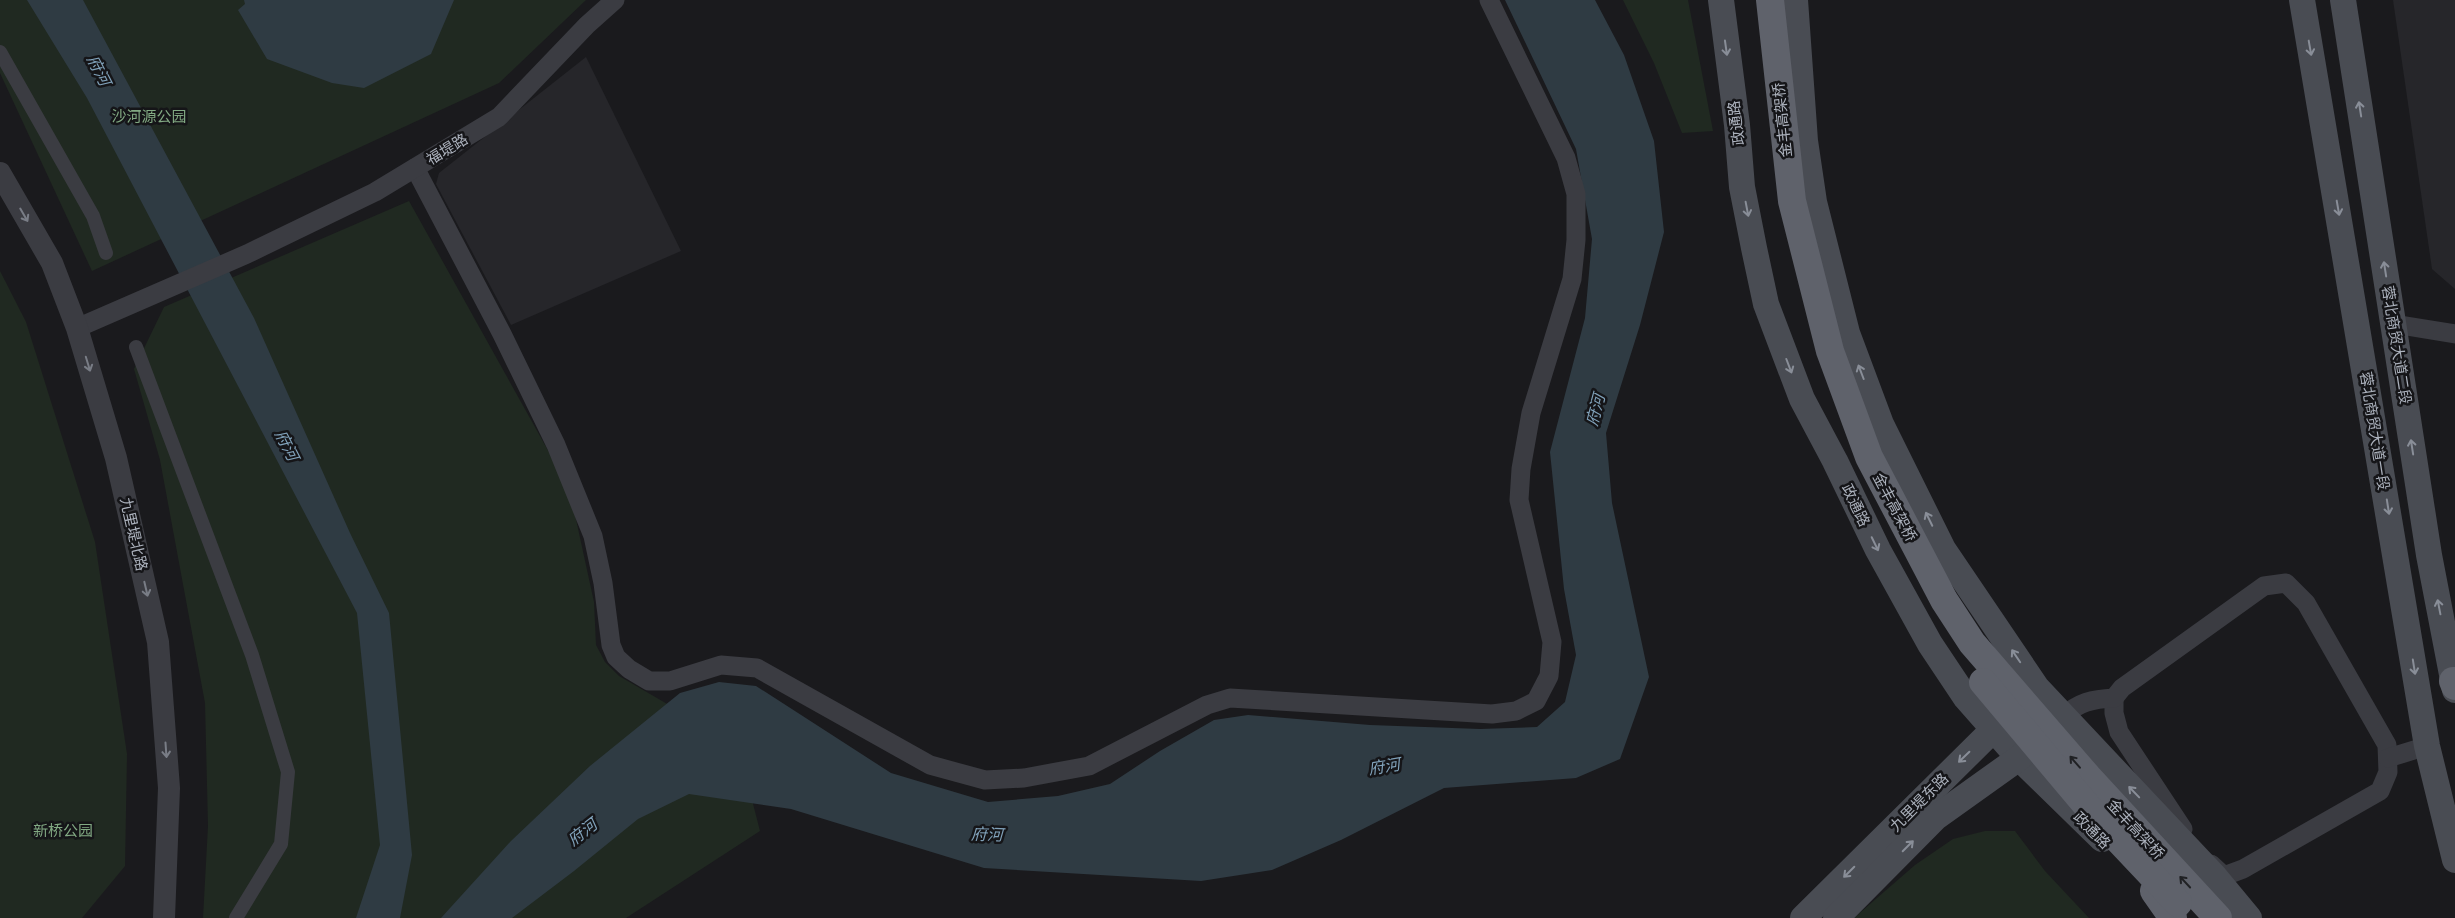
<svg xmlns="http://www.w3.org/2000/svg" width="2455" height="918" viewBox="0 0 2455 918" font-family="'Archivo Narrow','Noto Sans SC',sans-serif">
  <rect width="100%" height="100%" fill="#1a1a1d"/>
  <g fill="#26262a">
    <polygon points="2393,0 2455,0 2455,289 2432,269"/>
    <polygon points="586,57 681,251 511,325 436,184 439,173"/>
  </g>
  <g fill="#202921">
    <polygon points="0,0 586,0 499,83 92,271 0,73"/>
    <polygon points="1623,0 1688,0 1713,131 1682,133 1654,63"/>
    <polygon points="409,201 550,454 572,501 594,602 596,645 605,662 619,676 738,745 760,831 626,918 203,918 208,826 205,703 160,460 134,369 164,307"/>
    <polygon points="0,271 26,322 95,542 127,754 125,866 82,918 0,918"/>
    <polygon points="1985,831 2015,831 2045,871 2089,918 1854,918 1915,865 1953,839"/>
  </g>
  <g fill="#2f3b43">
    <polygon points="27,0 83,0 254,318 350,533 389,613 412,855 400,918 356,918 380,845 357,613 87,98"/>
    <polygon points="244,0 454,0 431,54 364,88 332,83 267,59 238,10 245,4"/>
    <polygon points="1505,0 1595,0 1624,55 1654,141 1664,232 1640,325 1606,433 1612,503 1649,677 1620,759 1576,778 1444,788 1341,840 1272,870 1201,881 984,868 791,809 689,794 638,819 574,871 512,918 441,918 511,841 590,766 680,693 719,682 756,686 891,773 988,802 1058,796 1110,784 1160,751 1214,720 1248,715 1370,725 1480,729 1537,727 1565,702 1576,655 1564,589 1550,452 1585,318 1592,239 1576,149"/>
  </g>
  <g fill="none" stroke-linecap="round" stroke-linejoin="round">
    <g stroke="#3b3c42" stroke-width="14">
      <polyline points="0,52 93,216 106,253"/>
      <polyline points="136,347 252,655 288,772 281,844 236,918"/>
    </g>
    <g stroke="#3b3c42" stroke-width="19">
      <polyline points="415,168 502,334 556,445 593,536 603,583 611,645 616,657 629,669 649,681 670,681 721,665 757,668 930,765 985,780 1024,778 1089,766 1207,705 1230,698 1492,714 1516,711 1536,701 1549,676 1552,642 1519,500 1521,469 1531,413 1572,279 1576,240 1576,194 1566,158 1489,0"/>
      <polyline points="2394,324 2455,334"/>
      <polyline points="77,328 247,254 375,192 499,117 587,25 615,0"/>
      <polyline points="2114,698 2114,713 2119,732 2183,829"/>
      <path d="M2063 717C2078 702 2093 699 2114 698L2122 688 2264 586 2286 583 2306 603 2387 745 2388 772 2380 791 2243 869 2224 876 2211 864"/>
      <polyline points="2388,758 2427,746"/>
    </g>
    <polyline stroke="#3b3c42" stroke-width="22" points="0,173 52,263 77,328 116,458 158,642 169,788 164,918"/>
    <g stroke="#494c53" stroke-width="26">
      <polyline points="1721,0 1737,125 1742,187 1754,248 1766,304 1802,399 1835,461 1878,550 1930,644 1966,698 2019,758 2102,839"/>
      <polyline points="1795,0 1805,141 1814,202 1847,333 1881,424 1943,549 2037,688 2215,877 2249,918"/>
      <polyline points="2302,0 2427,746 2455,860"/>
      <polyline points="2343,0 2429,555 2455,690"/>
      <polyline points="1803,918 2006,717"/>
      <polyline points="1836,918 1935,818 2019,758 2033,746"/>
    </g>
    <g stroke="#5f626b" stroke-width="28">
      <polyline points="2453,681 2455,686"/>
      <polyline points="2154,891 2173,918"/>
    </g>
    <g stroke="#5f626b" stroke-width="28">
      <polyline points="1770,0 1792,201 1830,351 1869,457 1944,600 1972,643 2088,777 2218,918"/>
      <polyline points="1983,682 2093,813 2178,903"/>
    </g>
  </g>
  <defs><path id="oneway-shaft" d="M-6 0H5M1.5-3L5.5 0L1.5 3" fill="none" stroke-width="1.6" stroke-linecap="round" stroke-linejoin="round" transform="scale(1.25)"/></defs>
  <g stroke="#898e98">
    <use href="#oneway-shaft" transform="translate(1726 48) rotate(82)"/>
    <use href="#oneway-shaft" transform="translate(2310 48) rotate(80)"/>
    <use href="#oneway-shaft" transform="translate(2360 109) rotate(-99)"/>
    <use href="#oneway-shaft" transform="translate(2338 208) rotate(80)"/>
    <use href="#oneway-shaft" transform="translate(1747 209) rotate(79)"/>
    <use href="#oneway-shaft" transform="translate(2385 269) rotate(-99)"/>
    <use href="#oneway-shaft" transform="translate(1789 366) rotate(69)"/>
    <use href="#oneway-shaft" transform="translate(1861 372) rotate(-111)"/>
    <use href="#oneway-shaft" transform="translate(2412 447) rotate(-99)"/>
    <use href="#oneway-shaft" transform="translate(2388 507) rotate(81)"/>
    <use href="#oneway-shaft" transform="translate(1929 519) rotate(-116)"/>
    <use href="#oneway-shaft" transform="translate(1875 544) rotate(64)"/>
    <use href="#oneway-shaft" transform="translate(2439 607) rotate(-101)"/>
    <use href="#oneway-shaft" transform="translate(2016 656) rotate(-124)"/>
    <use href="#oneway-shaft" transform="translate(2414 667) rotate(81)"/>
    <use href="#oneway-shaft" transform="translate(1964 757) rotate(136)"/>
    <use href="#oneway-shaft" transform="translate(2134 792) rotate(-134)"/>
    <use href="#oneway-shaft" transform="translate(1908 846) rotate(-45)"/>
    <use href="#oneway-shaft" transform="translate(1849 872) rotate(135)"/>
  </g>
  <g stroke="#797d86">
    <use href="#oneway-shaft" transform="translate(24 215) rotate(60)"/>
    <use href="#oneway-shaft" transform="translate(88 364) rotate(73)"/>
    <use href="#oneway-shaft" transform="translate(146 589) rotate(77)"/>
    <use href="#oneway-shaft" transform="translate(166 750) rotate(86)"/>
  </g>
  <g stroke="#202124">
    <use href="#oneway-shaft" transform="translate(2075 762) rotate(-131)"/>
    <use href="#oneway-shaft" transform="translate(2185 882) rotate(-133)"/>
  </g>
  <g text-anchor="middle" dominant-baseline="central" stroke-width="5" stroke-linejoin="round" paint-order="stroke">
    <g font-size="15" fill="#82a983" stroke="#151518">
      <text x="149" y="116">沙河源公园</text>
      <text x="63" y="830">新桥公园</text>
    </g>
    <g font-size="15" fill="#acb2bd" stroke="#151518">
      <text transform="translate(1782 120) rotate(-96)">金丰高架桥</text>
      <text transform="translate(1736 123) rotate(-97)">政通路</text>
      <text transform="translate(447 149) rotate(-31)">福堤路</text>
      <text transform="translate(2397 345) rotate(81)">蓉北商贸大道二段</text>
      <text transform="translate(2375 431) rotate(81)">蓉北商贸大道一段</text>
      <text transform="translate(1856 505) rotate(64)">政通路</text>
      <text transform="translate(1895 507) rotate(62)">金丰高架桥</text>
      <text transform="translate(134 534) rotate(77)">九里堤北路</text>
      <text transform="translate(1919 802) rotate(-45)">九里堤东路</text>
      <text transform="translate(2136 829) rotate(47)">金丰高架桥</text>
      <text transform="translate(2092 830) rotate(45)">政通路</text>
    </g>
    <g font-size="16" font-style="italic" fill="#81a2ba" stroke="#151518">
      <text transform="translate(99 70) rotate(63)">府河</text>
      <text transform="translate(1595 410) rotate(-75)">府河</text>
      <text transform="translate(287 445) rotate(63)">府河</text>
      <text transform="translate(1384 766) rotate(-9)">府河</text>
      <text transform="translate(582 832) rotate(-38)">府河</text>
      <text transform="translate(987 834) rotate(2)">府河</text>
    </g>
  </g>
</svg>
